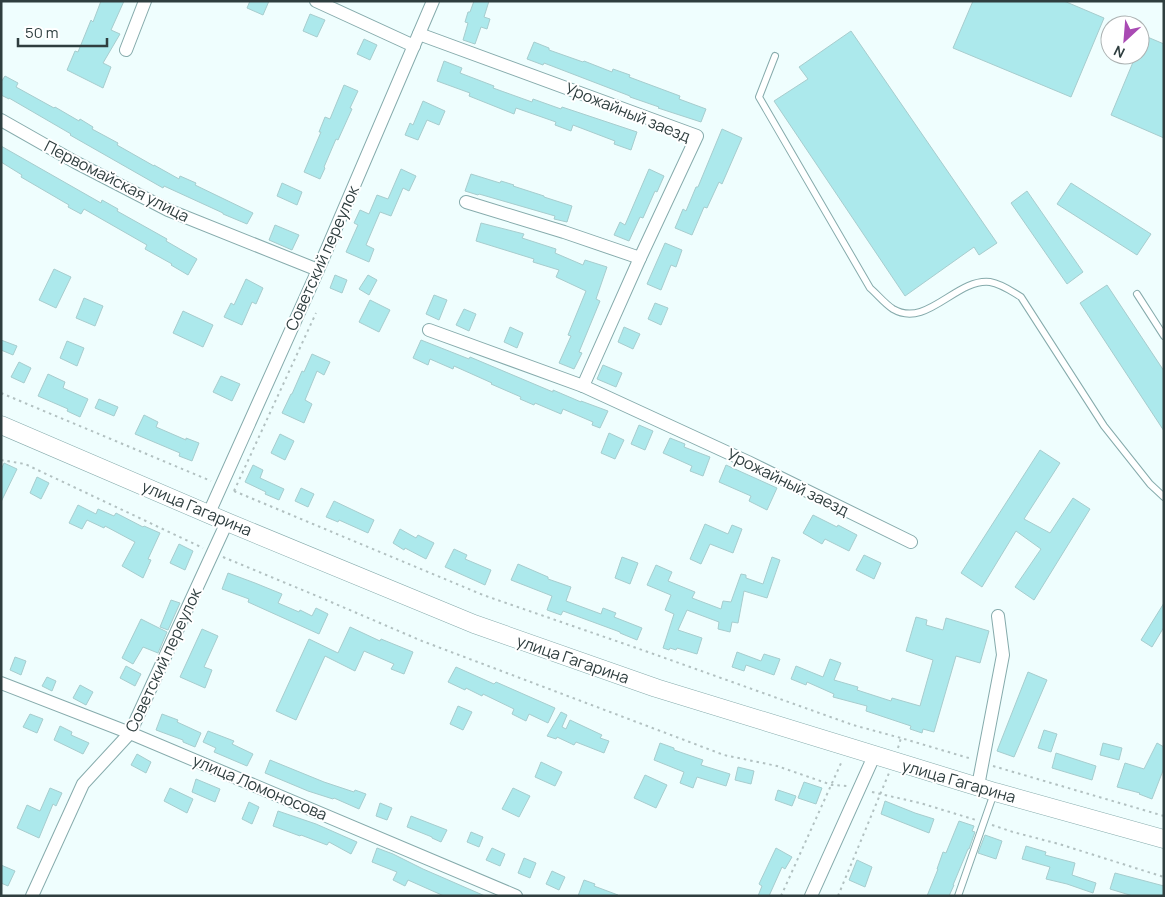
<svg xmlns="http://www.w3.org/2000/svg" width="1165" height="897" viewBox="0 0 1165 897" font-family="Manrope,sans-serif">
  <rect width="100%" height="100%" fill="#effefe"/>
  <g fill="#ace9ec" stroke="#a7cdce">
    <polygon points="101,1 124,1 111,30 120,34 103,63 111,67 103,88 67,70 75,51 78,52 91,20 93,22"/>
    <polygon points="250,1 269,1 263,15 247,8"/>
    <polygon points="474,1 489,1 484,17 490,19 487,29 481,27 475,44 463,40 468,23 465,22 468,12 470,12"/>
    <polygon points="973,1 1064,1 1104,18 1071,97 953,48"/>
    <polygon points="310,14 325,20 317,37 303,31"/>
    <polygon points="851,31 997,243 979,255 974,247 905,296 774,101 808,79 799,67"/>
    <polygon points="1145,36 1164,44 1164,138 1111,115 1136,55 1140,55 1140,47"/>
    <polygon points="364,39 377,45 370,60 357,54"/>
    <polygon points="534,42 549,48 549,50 583,62 584,61 612,72 613,69 630,75 629,77 680,96 679,99 706,109 701,122 658,108 659,107 630,97 630,96 544,63 543,65 527,59"/>
    <polygon points="444,61 462,68 460,73 494,86 493,88 532,102 533,99 561,109 562,107 637,132 631,150 614,144 615,141 573,125 571,131 555,125 556,122 516,108 514,114 469,96 470,93 437,81"/>
    <polygon points="5,76 18,83 16,87 54,108 55,107 79,121 80,119 93,127 92,129 118,143 117,145 154,166 154,165 179,179 180,176 196,183 195,185 253,213 247,224 223,214 223,213 164,186 163,188 70,135 71,134 9,98 9,99 1,95 1,82"/>
    <polygon points="344,85 358,91 350,108 352,109 338,140 336,139 324,167 325,168 320,179 304,172 321,132 319,132 325,117 330,119"/>
    <polygon points="423,101 445,111 439,125 427,120 418,140 405,135 410,123 413,125"/>
    <polygon points="722,129 742,138 722,184 719,182 707,208 704,207 692,235 675,228 683,209 686,211 696,187 698,187"/>
    <polygon points="1,146 101,203 102,200 118,209 117,211 167,239 166,241 197,259 188,275 171,265 172,264 145,249 147,245 84,209 81,214 68,207 69,205 21,177 22,175 1,162"/>
    <polygon points="401,169 416,176 409,191 403,188 391,216 380,212 366,245 374,249 369,262 346,252 358,225 354,223 360,210 369,214 377,195 388,199"/>
    <polygon points="649,169 664,176 657,192 655,191 643,218 640,217 629,241 614,235 620,222 625,225"/>
    <polygon points="471,174 500,183 501,181 514,185 513,186 544,196 544,197 572,206 567,222 554,219 555,216 479,194 478,195 465,191"/>
    <polygon points="282,183 302,192 297,205 277,196"/>
    <polygon points="1071,183 1151,234 1137,255 1057,204"/>
    <polygon points="1027,191 1083,272 1067,284 1011,203"/>
    <polygon points="481,223 524,234 522,238 556,249 555,253 583,265 585,260 607,267 596,299 600,301 579,352 582,353 574,369 559,363 571,336 568,335 586,291 556,277 559,270 533,262 534,259 476,241"/>
    <polygon points="275,225 299,235 292,250 269,240"/>
    <polygon points="665,243 682,250 676,267 671,265 661,290 647,284"/>
    <polygon points="54,269 71,277 56,308 39,300"/>
    <polygon points="335,275 347,280 342,293 330,288"/>
    <polygon points="368,275 377,280 369,295 359,289"/>
    <polygon points="246,279 263,288 256,304 252,302 242,325 224,317 231,303 234,305"/>
    <polygon points="1107,285 1164,371 1164,431 1080,303"/>
    <polygon points="434,295 447,300 439,320 426,314"/>
    <polygon points="84,298 103,306 95,326 76,318"/>
    <polygon points="370,300 390,310 379,332 359,322"/>
    <polygon points="655,303 668,308 661,325 648,319"/>
    <polygon points="464,309 476,314 469,331 456,325"/>
    <polygon points="183,311 213,325 203,347 173,333"/>
    <polygon points="510,327 523,333 517,348 504,342"/>
    <polygon points="624,327 640,334 633,349 618,342"/>
    <polygon points="1,340 17,346 13,355 1,350"/>
    <polygon points="421,340 469,359 470,357 553,392 553,390 581,402 581,401 608,411 600,428 592,425 593,422 563,409 561,414 535,403 534,405 520,399 521,397 491,384 492,383 454,366 453,369 430,359 428,365 413,358"/>
    <polygon points="67,341 84,348 77,366 60,358"/>
    <polygon points="312,354 330,362 324,375 317,371 305,400 312,404 304,423 282,413 291,394 292,394 302,371 304,372"/>
    <polygon points="19,362 31,368 24,383 11,377"/>
    <polygon points="603,365 622,373 616,387 597,379"/>
    <polygon points="48,374 65,382 63,388 88,399 80,417 67,411 68,409 38,396"/>
    <polygon points="221,376 240,384 232,401 213,392"/>
    <polygon points="99,399 118,407 114,416 95,408"/>
    <polygon points="144,415 158,422 156,427 186,440 186,438 199,443 192,461 179,456 180,453 135,434"/>
    <polygon points="639,425 653,431 645,450 631,444"/>
    <polygon points="609,433 624,440 615,459 601,453"/>
    <polygon points="280,434 294,441 285,460 271,453"/>
    <polygon points="670,438 685,444 684,447 710,457 703,476 690,471 692,466 663,453"/>
    <polygon points="1040,450 1060,463 1024,519 1050,533 1073,498 1090,509 1034,600 1015,587 1041,549 1016,531 982,587 961,573"/>
    <polygon points="4,463 17,469 1,502 1,470"/>
    <polygon points="253,465 263,470 260,478 284,489 279,500 265,494 266,492 245,482"/>
    <polygon points="726,465 777,488 767,510 749,501 751,496 719,482"/>
    <polygon points="37,477 49,483 41,499 30,493"/>
    <polygon points="301,488 314,494 308,507 295,501"/>
    <polygon points="334,501 374,520 368,533 339,520 338,522 326,517"/>
    <polygon points="78,505 96,514 98,509 114,516 116,513 143,527 144,526 160,533 148,559 151,560 143,578 122,566 135,542 105,526 104,528 87,520 82,529 69,523"/>
    <polygon points="813,515 837,527 838,525 857,535 849,551 825,539 822,544 803,533"/>
    <polygon points="705,524 728,534 732,525 742,529 733,553 710,544 701,564 690,559"/>
    <polygon points="400,529 416,538 418,535 434,543 426,559 405,548 404,550 393,543"/>
    <polygon points="179,544 193,551 185,570 170,563"/>
    <polygon points="454,549 467,555 465,559 491,570 485,585 445,567"/>
    <polygon points="864,555 881,563 874,579 856,570"/>
    <polygon points="622,557 638,563 630,584 615,578"/>
    <polygon points="772,557 780,560 767,598 744,591 738,623 732,622 730,632 718,629 719,622 687,610 678,630 702,638 697,654 677,648 676,650 670,648 669,650 663,648 674,614 665,610 671,595 647,585 656,565 672,572 668,581 695,592 692,598 721,609 723,601 731,602 741,574 746,575 746,578 763,584"/>
    <polygon points="518,564 548,577 548,579 571,587 566,601 601,614 603,608 616,613 614,617 642,628 637,640 620,633 620,632 563,611 561,615 547,610 552,596 511,580"/>
    <polygon points="228,573 255,583 282,594 278,603 299,612 300,610 312,616 316,608 328,614 319,634 248,602 249,599 222,589"/>
    <polygon points="171,600 180,603 168,630 160,627"/>
    <polygon points="1164,603 1164,627 1152,647 1141,640"/>
    <polygon points="916,617 927,620 926,625 943,630 946,618 989,631 980,663 956,656 934,732 923,729 922,733 910,729 911,726 866,711 867,706 833,697 834,694 807,682 806,685 791,679 796,666 823,677 830,659 841,663 834,680 858,687 857,690 891,701 892,698 920,706 933,660 906,651"/>
    <polygon points="141,619 167,632 158,653 143,647 133,664 122,658"/>
    <polygon points="350,627 380,641 381,639 413,652 404,674 391,669 394,664 364,651 355,671 325,656 296,720 276,711 309,639 338,653"/>
    <polygon points="202,629 218,636 204,667 212,670 205,688 180,677"/>
    <polygon points="737,652 761,661 764,654 780,659 774,675 746,665 744,671 732,667"/>
    <polygon points="15,657 26,661 21,675 10,670"/>
    <polygon points="126,666 141,674 135,686 120,678"/>
    <polygon points="456,667 494,684 496,682 555,708 548,723 529,714 526,721 512,714 514,709 483,694 482,696 466,688 465,690 448,682"/>
    <polygon points="1028,672 1047,680 1014,757 997,751"/>
    <polygon points="47,677 56,681 52,691 42,686"/>
    <polygon points="80,685 93,692 86,705 73,698"/>
    <polygon points="458,706 472,712 463,730 450,724"/>
    <polygon points="561,712 567,715 562,727 566,729 570,720 602,735 600,738 609,741 604,753 576,742 574,745 557,737 556,739 547,736"/>
    <polygon points="30,714 43,719 37,733 23,727"/>
    <polygon points="162,714 178,720 177,722 201,733 195,747 183,742 183,740 156,730"/>
    <polygon points="60,726 72,732 71,735 89,743 83,754 54,740"/>
    <polygon points="1044,730 1057,734 1051,752 1038,748"/>
    <polygon points="208,731 234,741 232,744 253,754 247,766 214,752 216,748 203,742"/>
    <polygon points="660,743 674,748 674,750 703,760 701,765 730,774 726,786 697,777 693,788 680,783 684,772 654,760"/>
    <polygon points="1103,743 1122,748 1119,760 1100,755"/>
    <polygon points="1157,743 1164,747 1164,768 1152,799 1139,794 1140,793 1117,787 1125,763 1144,769"/>
    <polygon points="1056,753 1096,766 1092,780 1052,768"/>
    <polygon points="137,754 151,762 146,773 131,765"/>
    <polygon points="270,760 324,782 354,792 355,790 366,794 359,809 334,798 333,799 308,791 265,773"/>
    <polygon points="541,762 562,772 555,786 535,777"/>
    <polygon points="738,767 754,771 751,784 735,780"/>
    <polygon points="645,775 667,785 656,808 634,798"/>
    <polygon points="196,779 220,789 215,802 192,792"/>
    <polygon points="804,782 822,788 816,804 798,798"/>
    <polygon points="50,788 62,793 56,806 53,804 39,838 17,828 27,805 40,811"/>
    <polygon points="170,788 193,799 187,813 164,801"/>
    <polygon points="513,788 530,796 519,817 502,809"/>
    <polygon points="778,790 796,796 792,806 775,800"/>
    <polygon points="885,801 915,813 934,819 929,833 881,814"/>
    <polygon points="249,802 259,807 252,824 242,819"/>
    <polygon points="380,803 392,808 387,820 376,816"/>
    <polygon points="278,811 316,824 357,842 351,854 329,842 327,845 301,835 300,836 273,826"/>
    <polygon points="411,816 447,830 441,842 432,838 432,837 407,827"/>
    <polygon points="959,821 974,826 972,831 975,832 969,849 968,849 953,885 954,885 949,896 927,896 938,869 937,869 943,852 946,853"/>
    <polygon points="471,832 483,837 479,847 467,842"/>
    <polygon points="985,835 1002,841 996,859 978,853"/>
    <polygon points="1026,846 1046,852 1045,855 1075,863 1072,875 1096,883 1093,893 1067,884 1046,879 1050,867 1022,859"/>
    <polygon points="377,848 393,854 423,869 485,896 444,896 408,880 405,886 393,880 397,872 372,862"/>
    <polygon points="492,848 505,854 500,866 486,860"/>
    <polygon points="776,848 792,857 785,869 782,867 769,896 758,896 762,886 759,884"/>
    <polygon points="524,858 536,863 530,878 518,873"/>
    <polygon points="857,860 872,867 865,887 849,880"/>
    <polygon points="1,865 15,871 8,886 1,883"/>
    <polygon points="552,871 565,877 559,890 546,884"/>
    <polygon points="1115,873 1164,886 1164,896 1133,896 1110,889"/>
    <polygon points="584,880 595,884 594,886 618,895 618,896 578,896"/>
  </g>
  <g fill="none" stroke-linecap="round" stroke-linejoin="round">
    <defs>
      <g id="lane">
        <path d="M775 56 759 97 870 288C877 294 885 304 893 309 927 329 956 278 990 282 1002 284 1011 291 1021 297L1104 426 1150 484 1164 497"/>
        <polyline points="1137,294 1164,336"/>
        <polyline points="958,896 994,793"/>
      </g>
      <g id="street">
        <polyline points="316,1 414,46"/>
        <polyline points="419,34 697,136 640,258 583,386"/>
        <polyline points="126,50 145,1"/>
        <polyline points="1,120 75,162 168,210 318,270"/>
        <polyline points="466,202 564,232 640,258"/>
        <polyline points="429,330 583,386 748,462 911,542"/>
        <polyline points="209,513 318,270 433,1"/>
        <polyline points="1,683 130,733 516,896"/>
        <polyline points="978,786 1003,655 998,616"/>
        <polyline points="32,896 83,784 130,733 227,522"/>
        <polyline points="811,896 874,756"/>
      </g>
      <polyline id="secondary" points="1,425 227,522 474,624 656,688 995,792 1164,839"/>
    </defs>
    <use href="#lane" stroke="#86abac" stroke-width="8"/>
    <use href="#street" stroke="#86abac" stroke-width="14"/>
    <use href="#secondary" stroke="#86abac" stroke-width="19"/>
    <g stroke="#b2c1c1" stroke-width="2" stroke-dasharray="2.5 4" stroke-linecap="butt">
      <polyline points="1,393 211,481"/>
      <polyline points="1,460 25,464 203,548"/>
      <polyline points="234,491 483,595 648,652 853,725 901,738 972,759"/>
      <polyline points="234,491 316,313"/>
      <polyline points="223,557 324,599 422,641 724,755 777,766 832,785 847,786"/>
      <polyline points="898,748 901,738"/>
      <polyline points="993,766 1164,816"/>
      <polyline points="872,792 920,803 976,820"/>
      <polyline points="992,825 1013,832 1059,844 1164,877"/>
      <polyline points="781,896 842,761"/>
      <polyline points="838,896 889,773"/>
    </g>
    <use href="#lane" stroke="#fff" stroke-width="6"/>
    <use href="#street" stroke="#fff" stroke-width="12"/>
    <use href="#secondary" stroke="#fff" stroke-width="18"/>
  </g>
  <g text-anchor="middle" dominant-baseline="central" stroke-width="4" stroke-linejoin="round" paint-order="stroke">
    <g font-size="16" fill="#2f3e3f" stroke="#fff">
      <text transform="translate(628 112) rotate(22)">Урожайный заезд</text>
      <text transform="translate(117 181) rotate(27)">Первомайская улица</text>
      <text transform="translate(322 258) rotate(-66)">Советский переулок</text>
      <text transform="translate(788 482) rotate(26)">Урожайный заезд</text>
      <text transform="translate(197 508) rotate(23)">улица Гагарина</text>
      <text transform="translate(573 659) rotate(19)">улица Гагарина</text>
      <text transform="translate(163 660) rotate(-65)">Советский переулок</text>
      <text transform="translate(959 781) rotate(16)">улица Гагарина</text>
      <text transform="translate(260 787) rotate(23)">улица Ломоносова</text>
    </g>
  </g>
  <rect width="1165" height="897" fill="none" stroke="#2f3e3f" stroke-width="5"/>
  <g transform="translate(1125 40) rotate(206)"><circle r="24" fill="#ffffff" stroke="#acb2b2"/>
  <path d="M0-4L9 19L0 12L-9 19Z" fill="#a94ab3"/>
  <text y="-8" font-size="14" font-weight="bold" text-anchor="middle" fill="#2f3e3f">N</text>
  </g>
  <path d="M18 38v8h89v-8" fill="none" stroke="#2f3e3f" stroke-width="2.5"/>
  <text x="25" y="38" font-size="15" fill="#2f3e3f" stroke="#ffffff" stroke-width="4" paint-order="stroke">50 m</text>
</svg>
